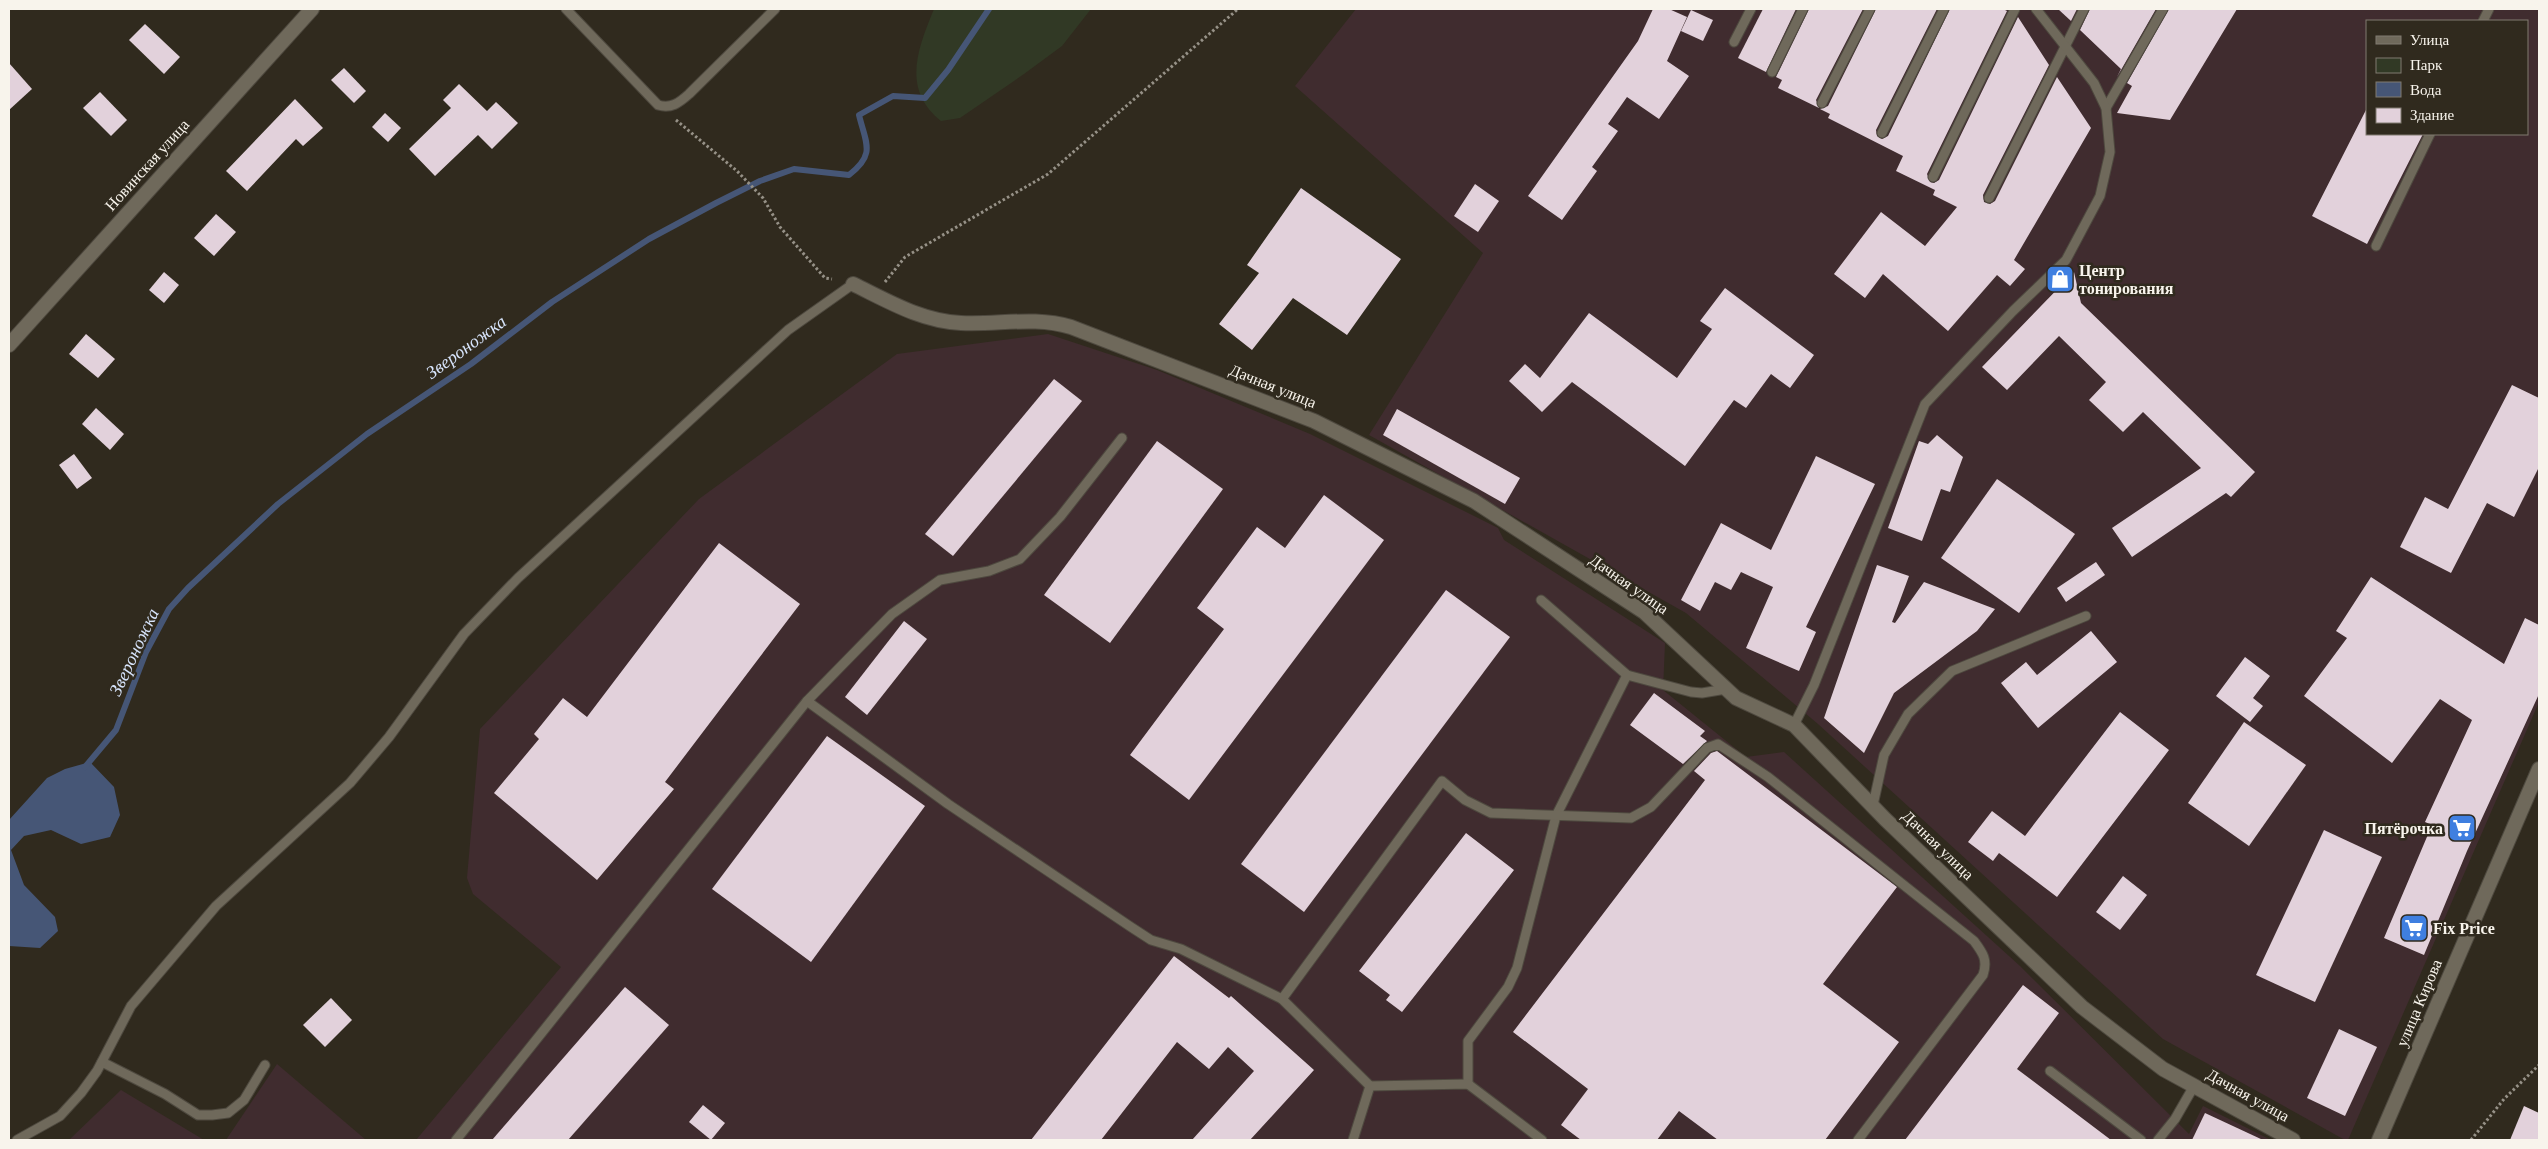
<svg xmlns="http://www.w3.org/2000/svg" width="2548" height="1149" viewBox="0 0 2548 1149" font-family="'Times New Roman',serif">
  <rect width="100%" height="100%" fill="#302a1e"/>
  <g fill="#402c2f" fill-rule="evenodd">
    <path d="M1356 9H2539V702L2348 1140H2345L2163 1039 1818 724 1686 613 1369 435 1483 253 1295 86ZM2367 21H2527V134H2367Z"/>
    <polygon points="1048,334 1157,370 1310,434 1498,528 1504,540 1665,643 1663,690 1746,757 1784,752 2020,966 2189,1134 2203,1106 2271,1140 416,1140 561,967 473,894 467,878 480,729 699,499 897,354"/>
    <polygon points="277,1064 366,1140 226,1140"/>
    <polygon points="121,1090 204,1140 69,1140"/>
  </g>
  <path fill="#313925" d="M934 9H1091L1062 46 1024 74 960 118 941 121C901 89 918 48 934 9Z"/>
  <polygon fill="#465676" points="90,762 114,787 120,815 110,837 81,844 51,830 24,836 11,850 24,885 55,917 58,931 40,948 9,946 9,820 47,778 65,769"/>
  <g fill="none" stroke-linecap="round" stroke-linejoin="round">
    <path stroke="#465676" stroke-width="6" d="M85 767 116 730 146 652 169 609 188 588 278 504 367 434 471 364 552 302 649 239 716 203 760 181 794 169 849 175C876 154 866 144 859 115L893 96 925 98 948 70 989 9"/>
  </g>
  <g fill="#e2d1db">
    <polygon points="1653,9 1669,9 1687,17 1667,61 1689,76 1659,119 1627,97 1608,124 1618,131 1592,167 1597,171 1562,220 1528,196 1638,41"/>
    <polygon points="1763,9 1796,9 1766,72 1738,58"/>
    <polygon points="1809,9 1863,9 1816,100 1819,108 1778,88 1782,80 1776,77"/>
    <polygon points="1876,9 1937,9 1876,130 1877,136 1882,139 1888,136 1950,9 2003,9 2007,11 1927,174 1930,182 1934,183 1939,180 2018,17 2049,65 1983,195 1984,202 1990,204 1995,201 2057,77 2091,128 2014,260 2025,269 2010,286 1997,275 1948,331 1883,274 1865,298 1834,274 1881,212 1925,246 1957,207 1933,195 1935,190 1896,171 1903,156 1828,118 1830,114 1820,109 1828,106"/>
    <polygon points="2058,9 2077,9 2071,21"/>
    <polygon points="2090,9 2156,9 2117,77 2121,69 2080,30"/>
    <polygon points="2169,9 2237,9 2170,120 2117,113 2132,86 2127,83"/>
    <polygon points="1691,10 1713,20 1703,41 1681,31"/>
    <polygon points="145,24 180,57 164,74 129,40"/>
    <polygon points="9,63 32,89 9,110"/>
    <polygon points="344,68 366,91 354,103 331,80"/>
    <polygon points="459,84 487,111 496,102 518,123 492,149 478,135 435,176 409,149 451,108 443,100"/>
    <polygon points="100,92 127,120 111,136 83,108"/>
    <polygon points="295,99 323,128 303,146 296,139 247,191 226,171"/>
    <polygon points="2367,108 2367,134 2423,134 2367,244 2312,216"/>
    <polygon points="385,113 401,128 388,142 372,127"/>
    <polygon points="1475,184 1499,201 1478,232 1454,216"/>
    <polygon points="1301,188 1401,259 1347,335 1293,298 1252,350 1219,324 1259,273 1247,265"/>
    <polygon points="216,214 236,232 214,256 194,238"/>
    <polygon points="164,272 179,285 164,303 149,290"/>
    <polygon points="2074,272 2081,303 2255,472 2231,497 2226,493 2132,557 2112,528 2201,468 2143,412 2123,432 2089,400 2106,382 2059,336 2007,390 1982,367"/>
    <polygon points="1725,288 1814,355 1790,388 1771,374 1746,408 1734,400 1685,466 1572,382 1542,412 1509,381 1525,364 1540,378 1589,313 1677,378 1712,329 1700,321"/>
    <polygon points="86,334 115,359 98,378 69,354"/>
    <polygon points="1054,379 1082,401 953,556 925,534"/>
    <polygon points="2512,385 2539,398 2539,467 2514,517 2487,503 2451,573 2400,547 2425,497 2448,509"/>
    <polygon points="96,408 124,434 110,450 82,424"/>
    <polygon points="1397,409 1520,478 1505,504 1383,435"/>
    <polygon points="1937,435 1963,457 1950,492 1941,489 1922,541 1888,528 1919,441 1928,444"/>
    <polygon points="1157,441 1223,489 1110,643 1044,595"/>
    <polygon points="74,454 92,478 77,489 59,465"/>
    <polygon points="1816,456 1875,484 1806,627 1816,632 1799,671 1746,648 1773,587 1741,572 1731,590 1715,582 1700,611 1681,600 1721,523 1771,550"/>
    <polygon points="1997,479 2075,534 2019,613 1941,558"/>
    <polygon points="1324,495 1384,540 1189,800 1130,755 1224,629 1197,608 1257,527 1285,548"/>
    <polygon points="719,543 800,604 665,782 674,789 597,880 494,793 539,739 534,734 563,698 587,717"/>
    <polygon points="2096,562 2105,575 2066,602 2057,588"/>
    <polygon points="1877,565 1909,576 1892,622 1895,623 1924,582 1995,609 1977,631 1894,693 1864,753 1824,718"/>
    <polygon points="2371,577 2504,664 2525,618 2539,625 2539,694 2467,851 2424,955 2384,938 2432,825 2425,822 2472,720 2440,699 2392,763 2304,696 2347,638 2336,631"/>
    <polygon points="1446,590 1510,637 1304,912 1241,864"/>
    <polygon points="904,621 927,639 867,715 845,697"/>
    <polygon points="2091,631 2117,662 2038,728 2001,683 2026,662 2037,675"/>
    <polygon points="2245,657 2270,676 2253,698 2263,706 2250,722 2216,696"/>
    <polygon points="1654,693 1705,731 1700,736 1707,741 1683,764 1630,725"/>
    <polygon points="2120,712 2169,750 2057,897 1999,853 1993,861 1968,842 1992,811 2025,836"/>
    <polygon points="2244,722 2306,765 2249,846 2188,803"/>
    <polygon points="827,736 925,806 811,962 712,889"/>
    <polygon points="1717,751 1897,887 1823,984 1899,1042 1825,1140 1718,1140 1679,1111 1657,1140 1581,1140 1561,1125 1588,1089 1513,1032 1705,780 1694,771 1711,753"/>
    <polygon points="2324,830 2382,857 2315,1002 2256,975"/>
    <polygon points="1466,833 1514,870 1402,1012 1386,1000 1390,995 1359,971"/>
    <polygon points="2123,876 2147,895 2120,930 2096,912"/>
    <polygon points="1174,956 1229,998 1231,996 1314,1070 1250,1140 1192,1140 1254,1071 1228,1047 1209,1069 1177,1042 1101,1140 1031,1140"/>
    <polygon points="2023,985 2059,1013 2017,1069 2111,1140 1905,1140"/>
    <polygon points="625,987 669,1025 568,1140 492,1140"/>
    <polygon points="331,998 352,1020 325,1047 303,1025"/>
    <polygon points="2339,1029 2377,1047 2345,1116 2307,1098"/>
    <polygon points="703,1105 725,1123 711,1140 689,1122"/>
    <polygon points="2524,1106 2539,1113 2539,1140 2510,1140"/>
    <polygon points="2205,1113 2263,1140 2192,1140"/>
  </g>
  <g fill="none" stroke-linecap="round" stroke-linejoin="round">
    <defs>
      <g id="service">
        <path d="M566 9 658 105C671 109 679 103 689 94L775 9"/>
        <polyline points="2483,21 2489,9"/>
        <polyline points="1734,42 1751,9"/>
        <polyline points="1772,72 1803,9"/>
        <polyline points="1822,103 1870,9"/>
        <polyline points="2106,108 2163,9"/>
        <polyline points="1882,133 1944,9"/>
        <polyline points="1933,177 2015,9"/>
        <polyline points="1989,198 2084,9"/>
        <polyline points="2376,246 2430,134"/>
        <polyline points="1122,438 1060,517 1020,559 989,571 940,580 892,614 807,701 948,804 1131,927 1151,940 1181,949 1282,999"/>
        <polyline points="1541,600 1627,675"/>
        <polyline points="1794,725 1814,685 1925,404 2013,311 2066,260 2100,196 2110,152 2106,108 2094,83 2036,9"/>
        <polyline points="1873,805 1884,755 1908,714 1952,671 2086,616"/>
        <polyline points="102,1062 165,1094 198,1115 212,1115 228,1113 244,1100 265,1065"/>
        <polyline points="2050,1071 2141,1140"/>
        <polyline points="1468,1084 1468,1041 1508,987 1517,968 1556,816 1627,675 1691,692 1702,693 1726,689"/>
        <path d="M1370 1086 1282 999 1442 781 1465 800 1491 813 1631 818 1651 807 1707 748 1718 744 1768 777 1974 941C1983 953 1988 960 1983 975L1858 1140"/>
        <polyline points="17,1140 60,1116 81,1093 97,1071 131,1006 216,906 350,783 389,737 464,634 518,578 788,330 853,284"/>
        <polyline points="456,1140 807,701"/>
        <polyline points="1353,1140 1370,1086 1468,1084 1542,1140"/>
        <polyline points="2158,1140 2175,1119 2194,1086"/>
      </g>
      <g id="minor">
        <path d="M853 284C888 301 921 321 961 323 998 325 1034 316 1071 327L1314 421 1474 501 1644 612 1736 698 1794 725 1885 819 2082 1007 2163 1069 2293 1140"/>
        <polyline points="9,345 312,9"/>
      </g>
      <polyline id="tertiary" points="2379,1140 2539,769"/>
    </defs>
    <use href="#service" stroke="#4e493f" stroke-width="11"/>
    <use href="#minor" stroke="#4e493f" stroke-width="16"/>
    <use href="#tertiary" stroke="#4e493f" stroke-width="16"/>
    <g stroke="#969187" stroke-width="3" stroke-dasharray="2.5 2.5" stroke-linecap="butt">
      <polyline points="676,120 737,171 763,198 780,227 825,278 832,279"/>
      <polyline points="885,282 905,257 1048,174 1238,9"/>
      <polyline points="2471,1140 2504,1099 2539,1065"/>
    </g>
    <use href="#service" stroke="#6f695b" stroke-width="9"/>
    <use href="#minor" stroke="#6f695b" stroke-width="14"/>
    <use href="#tertiary" stroke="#6f695b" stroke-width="14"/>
  </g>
  <defs>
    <symbol id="shop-square" viewBox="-11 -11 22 22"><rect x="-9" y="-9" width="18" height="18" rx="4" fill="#3f7fe0" stroke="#302a1e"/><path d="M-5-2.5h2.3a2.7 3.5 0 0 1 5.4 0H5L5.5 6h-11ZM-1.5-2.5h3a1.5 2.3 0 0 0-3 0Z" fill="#fff"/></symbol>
    <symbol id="supermarket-square" viewBox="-11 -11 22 22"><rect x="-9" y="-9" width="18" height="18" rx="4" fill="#3f7fe0" stroke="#302a1e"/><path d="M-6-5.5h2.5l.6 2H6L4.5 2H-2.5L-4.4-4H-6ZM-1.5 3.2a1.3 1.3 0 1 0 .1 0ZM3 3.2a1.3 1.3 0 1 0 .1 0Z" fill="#fff"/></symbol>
  </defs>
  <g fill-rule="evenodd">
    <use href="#shop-square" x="2044" y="263" width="32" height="32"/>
    <use href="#supermarket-square" x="2446" y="812" width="32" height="32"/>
    <use href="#supermarket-square" x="2398" y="912" width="32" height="32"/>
  </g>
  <g text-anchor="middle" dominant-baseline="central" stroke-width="5" stroke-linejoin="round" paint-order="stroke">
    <g font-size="16" fill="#f8f4ec" stroke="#302a1e">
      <text transform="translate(147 165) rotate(-48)">Новинская улица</text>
      <text transform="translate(1273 386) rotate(22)">Дачная улица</text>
      <text transform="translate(1629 584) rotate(35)">Дачная улица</text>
      <text transform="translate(1938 845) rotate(44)">Дачная улица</text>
      <text transform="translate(2419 1003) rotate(-67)">улица Кирова</text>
      <text transform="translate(2248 1095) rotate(29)">Дачная улица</text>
    </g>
    <g font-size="16" font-weight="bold" fill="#f8f4ec" stroke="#302a1e" text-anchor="start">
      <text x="2079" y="270">Центр<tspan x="2079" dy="18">тонирования</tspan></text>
      <text x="2443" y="828" text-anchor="end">Пятёрочка</text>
      <text x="2433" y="928">Fix Price</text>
    </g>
    <g font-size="18" font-style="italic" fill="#d7e4fb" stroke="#302a1e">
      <text transform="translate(466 347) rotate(-36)">Звероножка</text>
      <text transform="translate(134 652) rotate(-65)">Звероножка</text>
    </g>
  </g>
  <rect width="2548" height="1149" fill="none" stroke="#f8f4ec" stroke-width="20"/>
  <rect x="2366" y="20" width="162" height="115" fill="#302a1e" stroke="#807b70"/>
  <rect x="2376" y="36" width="25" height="8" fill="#6f695b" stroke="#807b70"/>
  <text x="2410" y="45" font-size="15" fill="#f8f4ec">Улица</text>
  <rect x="2376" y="58" width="25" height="15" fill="#313925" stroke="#807b70"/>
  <text x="2410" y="70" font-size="15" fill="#f8f4ec">Парк</text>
  <rect x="2376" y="82" width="25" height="15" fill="#465676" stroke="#807b70"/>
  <text x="2410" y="95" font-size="15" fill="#f8f4ec">Вода</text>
  <rect x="2376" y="108" width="25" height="15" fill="#e2d1db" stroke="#807b70"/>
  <text x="2410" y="120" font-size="15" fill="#f8f4ec">Здание</text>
</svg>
